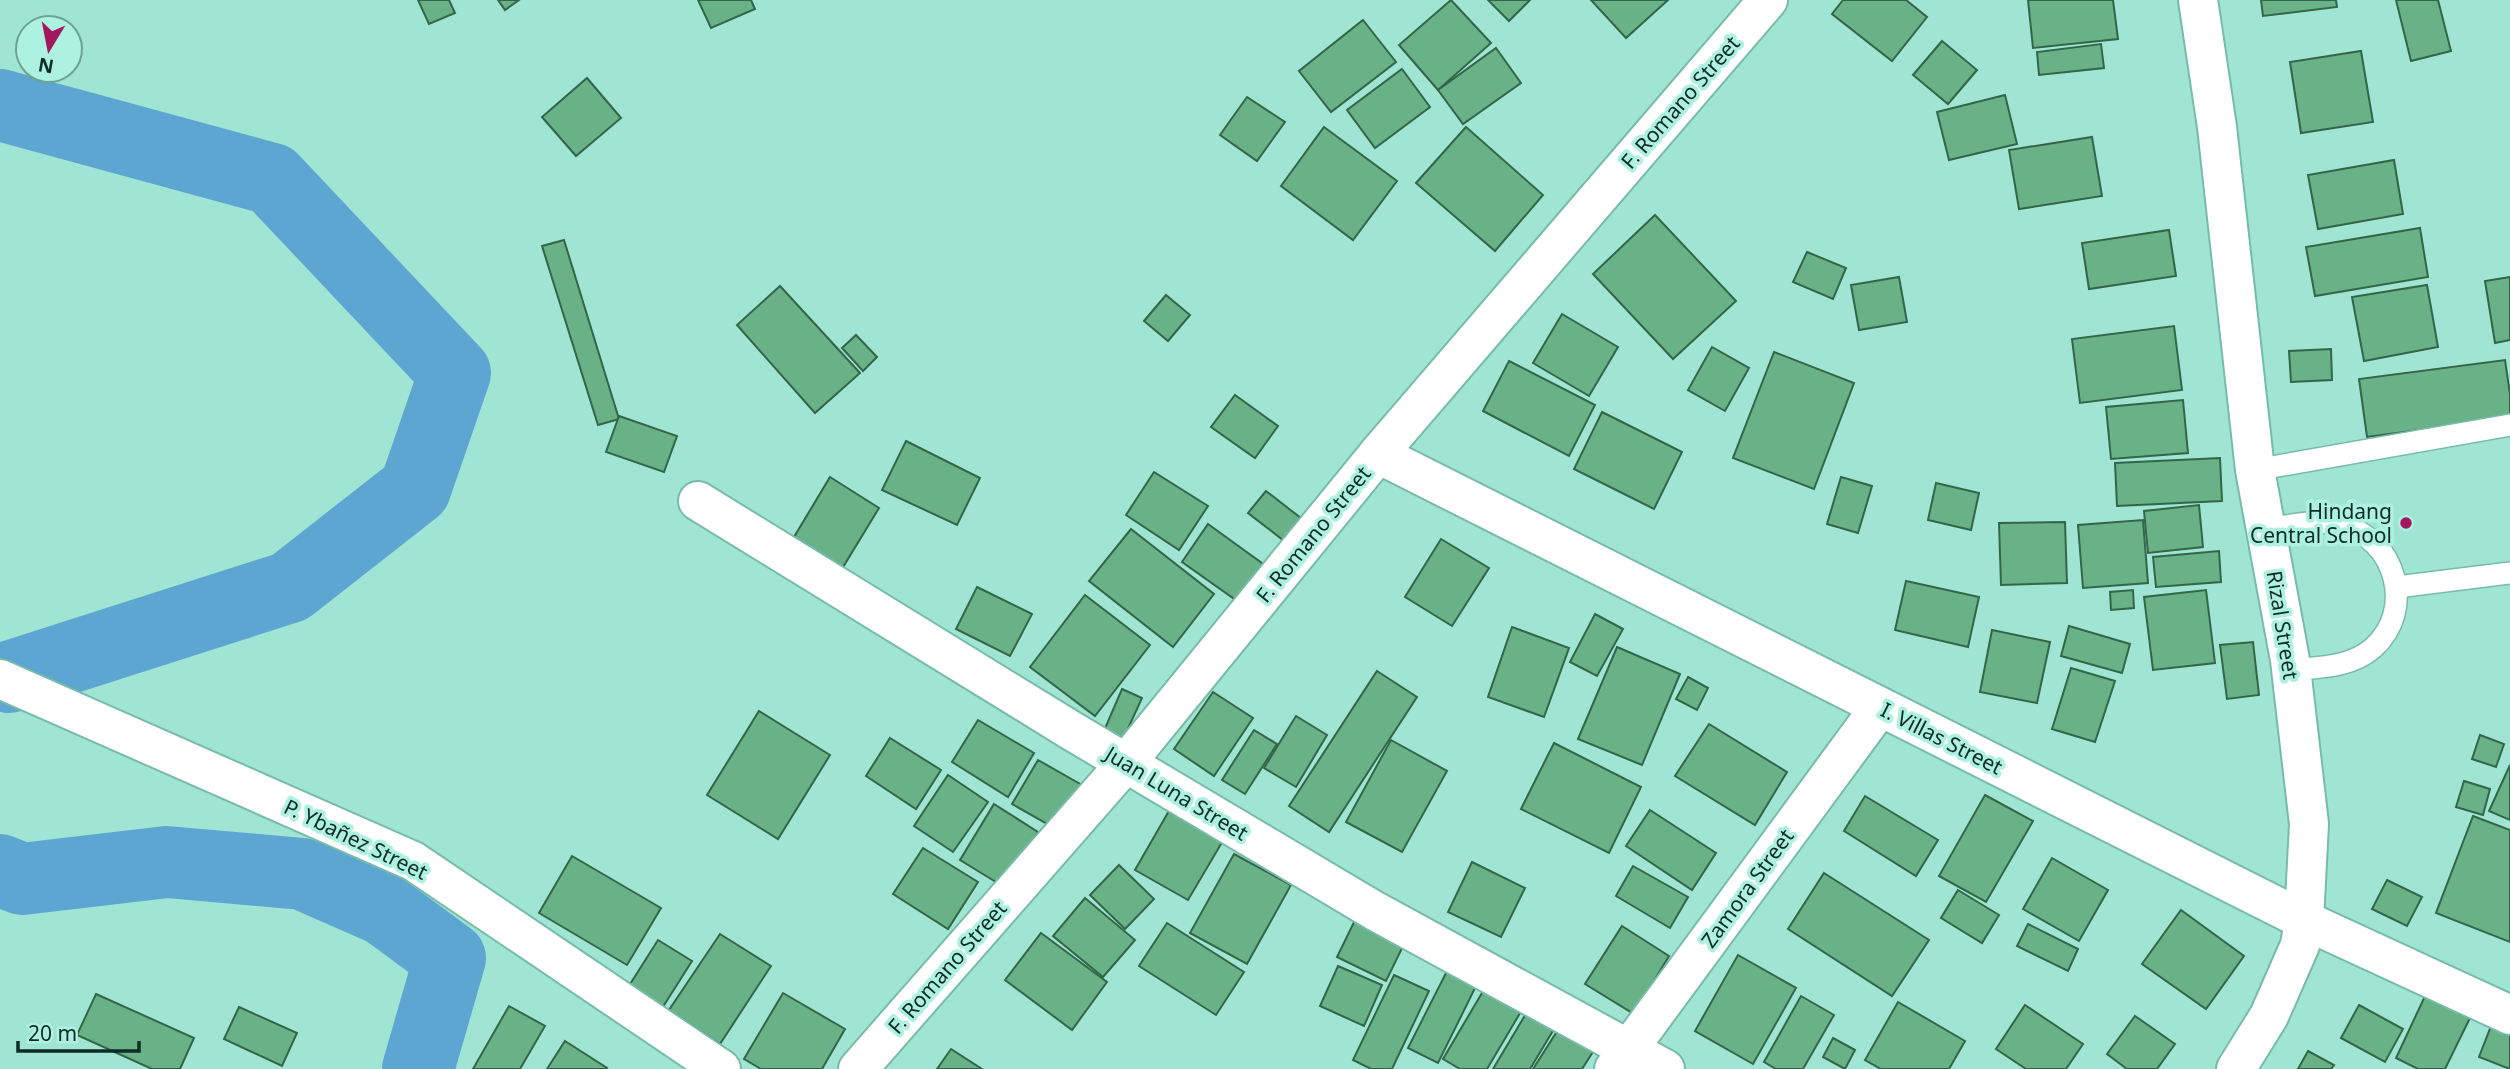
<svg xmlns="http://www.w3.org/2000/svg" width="2510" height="1069" viewBox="0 0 2510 1069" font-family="'Noto Sans',sans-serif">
  <rect width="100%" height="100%" fill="#a0e5d3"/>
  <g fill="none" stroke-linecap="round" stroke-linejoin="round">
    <g stroke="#5da6d2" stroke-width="72">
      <polyline points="0,105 272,179 455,373 415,489 290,587 9,677"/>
      <polyline points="0,870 22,879 167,862 303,874 385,910 450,958 418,1069"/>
    </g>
  </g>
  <g fill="#69b287" stroke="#336648" stroke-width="2">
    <polygon points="418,0 449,0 455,13 429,24"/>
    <polygon points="498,0 519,0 505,10"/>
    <polygon points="698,0 751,0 755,9 711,28"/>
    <polygon points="1451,0 1491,43 1438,90 1399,45"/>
    <polygon points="1488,0 1530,0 1509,21"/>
    <polygon points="1591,0 1668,0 1626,38"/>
    <polygon points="1843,0 1906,0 1927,17 1892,61 1832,14"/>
    <polygon points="2028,0 2113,0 2118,39 2033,48"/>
    <polygon points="2261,0 2336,0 2337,7 2263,16"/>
    <polygon points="2396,0 2438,0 2451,51 2411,61"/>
    <polygon points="1363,20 1396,62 1331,112 1299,71"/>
    <polygon points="1942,41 1977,70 1948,104 1913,75"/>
    <polygon points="2101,44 2104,68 2039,75 2037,52"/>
    <polygon points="1496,48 1521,83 1463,124 1438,90"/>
    <polygon points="2361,51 2373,122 2301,133 2290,62"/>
    <polygon points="1402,69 1430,107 1375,148 1347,110"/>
    <polygon points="587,78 621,118 576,156 542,117"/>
    <polygon points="2005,95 2017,144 1949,160 1937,112"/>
    <polygon points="1247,97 1285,122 1257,161 1220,135"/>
    <polygon points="1324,127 1397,181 1353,240 1281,186"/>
    <polygon points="1466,127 1543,195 1495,251 1416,183"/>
    <polygon points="2092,137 2102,196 2019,209 2009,150"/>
    <polygon points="2394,160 2403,214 2318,229 2308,175"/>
    <polygon points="1655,215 1736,301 1673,359 1593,274"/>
    <polygon points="2420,228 2428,277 2315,296 2306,247"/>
    <polygon points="2169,230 2176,276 2089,289 2082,243"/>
    <polygon points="564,240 619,419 598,425 542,246"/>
    <polygon points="1807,252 1846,268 1833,299 1793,282"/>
    <polygon points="1899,277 1907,322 1859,330 1851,285"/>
    <polygon points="2510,277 2510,340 2495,343 2485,281"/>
    <polygon points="2427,285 2438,347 2364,361 2352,297"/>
    <polygon points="780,286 860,373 815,413 737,325"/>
    <polygon points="1166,295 1190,315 1168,341 1144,321"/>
    <polygon points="1562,314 1618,347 1589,396 1533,363"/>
    <polygon points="2174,326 2182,390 2080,403 2072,339"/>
    <polygon points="856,335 877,357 863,371 842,348"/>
    <polygon points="1712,347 1749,368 1725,411 1688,390"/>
    <polygon points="2331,349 2332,380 2291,382 2289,351"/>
    <polygon points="1774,352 1854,383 1814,489 1733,458"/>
    <polygon points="2505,360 2510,394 2510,418 2367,437 2359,379"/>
    <polygon points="1509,361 1595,405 1569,456 1483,411"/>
    <polygon points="1235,395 1278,426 1255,458 1211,427"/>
    <polygon points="2183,400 2188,453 2111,459 2106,407"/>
    <polygon points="1602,412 1682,452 1654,509 1574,469"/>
    <polygon points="619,416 677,436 664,472 606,452"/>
    <polygon points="906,441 980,478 957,525 882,490"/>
    <polygon points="2220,458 2222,501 2117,506 2115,463"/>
    <polygon points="1154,472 1208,506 1179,550 1126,515"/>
    <polygon points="830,477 879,508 840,572 791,542"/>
    <polygon points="1841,477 1872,486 1858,533 1827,524"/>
    <polygon points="1936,483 1979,493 1971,530 1928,520"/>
    <polygon points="1266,491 1306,522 1288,544 1248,513"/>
    <polygon points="2199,505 2203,547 2148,553 2144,511"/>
    <polygon points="2143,520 2148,583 2083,588 2078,525"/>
    <polygon points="2065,522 2067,583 2001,585 1999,523"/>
    <polygon points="1208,524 1266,566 1240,603 1182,562"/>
    <polygon points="1131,529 1214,594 1173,647 1089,581"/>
    <polygon points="1441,539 1489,568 1452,626 1405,597"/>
    <polygon points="2219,551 2221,582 2156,587 2153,557"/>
    <polygon points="1906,581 1979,597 1968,647 1895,630"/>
    <polygon points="977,587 1032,614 1010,656 956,629"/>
    <polygon points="2133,590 2134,608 2111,610 2110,592"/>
    <polygon points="2206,590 2215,663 2153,670 2144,597"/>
    <polygon points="1085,595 1150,645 1095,716 1030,667"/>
    <polygon points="1595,614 1623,629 1597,676 1570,662"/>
    <polygon points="2069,626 2130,644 2122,673 2061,656"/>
    <polygon points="1512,627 1569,648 1544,717 1488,697"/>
    <polygon points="1992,630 2050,642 2037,703 1980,692"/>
    <polygon points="2253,642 2259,695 2227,699 2220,645"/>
    <polygon points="1617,647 1680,674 1642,765 1578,739"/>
    <polygon points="2071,668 2115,681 2095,742 2052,729"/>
    <polygon points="1377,671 1417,697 1329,832 1289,806"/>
    <polygon points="1688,677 1708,688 1697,710 1676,699"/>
    <polygon points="1122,689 1142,698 1122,742 1103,733"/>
    <polygon points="1213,692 1253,718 1214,776 1174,749"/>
    <polygon points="759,711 830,755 778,839 707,795"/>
    <polygon points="1296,716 1327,735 1296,787 1264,768"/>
    <polygon points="978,720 1034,753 1008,797 952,762"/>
    <polygon points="1709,724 1787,772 1755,825 1675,776"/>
    <polygon points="1254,730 1277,744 1245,794 1222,780"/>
    <polygon points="2480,735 2504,744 2496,767 2472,759"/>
    <polygon points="890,738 941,770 916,809 866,776"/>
    <polygon points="1391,740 1447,771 1402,852 1346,822"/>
    <polygon points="1554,743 1641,787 1609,853 1521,809"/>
    <polygon points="1038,760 1082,785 1056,829 1012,804"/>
    <polygon points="2510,765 2510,820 2489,811"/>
    <polygon points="948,775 988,802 953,852 914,826"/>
    <polygon points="2464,781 2490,789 2483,815 2456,807"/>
    <polygon points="1985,795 2033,821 1986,902 1939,876"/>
    <polygon points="1865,796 1938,840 1916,876 1844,831"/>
    <polygon points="994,804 1038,832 1004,887 960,860"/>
    <polygon points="1170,809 1224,839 1188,900 1135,870"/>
    <polygon points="1650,810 1716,853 1692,890 1626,846"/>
    <polygon points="2473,816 2510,830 2510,942 2436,913"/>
    <polygon points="923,848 978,882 948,929 893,894"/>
    <polygon points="1234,854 1291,885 1247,964 1190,933"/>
    <polygon points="572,856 661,908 627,965 539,913"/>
    <polygon points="2052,858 2108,890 2079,941 2023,909"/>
    <polygon points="1472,862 1525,888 1501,937 1448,912"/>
    <polygon points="1119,865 1154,899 1125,929 1090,895"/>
    <polygon points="1633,866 1688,897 1670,928 1616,896"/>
    <polygon points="1824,873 1929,940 1892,996 1788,929"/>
    <polygon points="2387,880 2422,897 2407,926 2372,909"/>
    <polygon points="1958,890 1999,915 1982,943 1941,918"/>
    <polygon points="1085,898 1135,940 1103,977 1053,936"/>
    <polygon points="2181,910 2244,956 2206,1009 2142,964"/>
    <polygon points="1358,914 1407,938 1386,981 1337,957"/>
    <polygon points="1167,923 1244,972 1216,1015 1139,966"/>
    <polygon points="2028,924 2078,949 2068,971 2017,946"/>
    <polygon points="1622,926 1669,956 1634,1014 1585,984"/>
    <polygon points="1041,933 1107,982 1072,1030 1005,980"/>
    <polygon points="720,934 771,966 720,1044 669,1010"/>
    <polygon points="658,940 692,961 661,1010 627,989"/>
    <polygon points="1738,955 1796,988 1753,1064 1695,1031"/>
    <polygon points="1338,966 1382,985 1364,1026 1320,1006"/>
    <polygon points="1448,969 1477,984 1438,1063 1408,1048"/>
    <polygon points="1394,975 1429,991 1392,1069 1371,1069 1353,1060"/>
    <polygon points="1489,981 1526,1003 1487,1069 1460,1069 1443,1059"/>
    <polygon points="783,993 845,1029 822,1069 761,1069 744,1059"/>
    <polygon points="96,994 194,1038 180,1069 152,1069 77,1035"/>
    <polygon points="1801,996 1834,1015 1803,1069 1776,1069 1764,1062"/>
    <polygon points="2425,996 2470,1018 2445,1069 2418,1069 2396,1058"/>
    <polygon points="1898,1002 1965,1041 1949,1069 1881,1069 1865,1060"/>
    <polygon points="2025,1005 2083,1044 2066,1069 2026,1069 1996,1049"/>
    <polygon points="2359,1005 2403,1029 2385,1062 2341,1038"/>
    <polygon points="509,1006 545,1026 520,1069 473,1069"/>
    <polygon points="239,1007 297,1033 282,1066 224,1039"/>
    <polygon points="1530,1007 1557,1024 1530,1069 1493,1069"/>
    <polygon points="2135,1016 2175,1044 2157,1069 2127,1069 2107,1054"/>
    <polygon points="1563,1022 1598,1044 1582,1069 1533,1069"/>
    <polygon points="2491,1026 2510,1034 2510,1069 2479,1057"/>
    <polygon points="1833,1038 1855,1050 1845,1069 1823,1057"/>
    <polygon points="565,1041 607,1068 606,1069 547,1069"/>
    <polygon points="951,1049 982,1069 937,1069"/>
    <polygon points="2308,1051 2334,1065 2331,1069 2298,1069"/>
  </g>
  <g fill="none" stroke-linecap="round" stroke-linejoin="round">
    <defs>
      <g id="lane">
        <polyline points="2255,470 2510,425"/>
        <path d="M2267 529C2290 526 2318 518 2342 525 2396 539 2416 610 2373 648 2350 668 2319 667 2291 670"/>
        <polyline points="2397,587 2510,573"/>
      </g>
      <g id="street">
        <polyline points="1378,454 2304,920 2510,1015"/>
        <polyline points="698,501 1072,731 1375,911 1665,1069"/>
        <polyline points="858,1069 1126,763 1378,454 1768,0"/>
        <polyline points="1614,1069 1880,707"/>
      </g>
      <polyline id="secondary" points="0,679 413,861 721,1069"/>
      <polyline id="primary" points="2198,0 2217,127 2255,470 2290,660 2309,824 2304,920 2300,945 2269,1016 2236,1069"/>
    </defs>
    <use href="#lane" stroke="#7ba" stroke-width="24"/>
    <use href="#street" stroke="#7ba" stroke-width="42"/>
    <use href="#secondary" stroke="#7ba" stroke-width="42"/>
    <use href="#primary" stroke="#7ba" stroke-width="42"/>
    <use href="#lane" stroke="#fff" stroke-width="21"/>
    <use href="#street" stroke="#fff" stroke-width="38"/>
    <use href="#secondary" stroke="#fff" stroke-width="38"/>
    <use href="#primary" stroke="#fff" stroke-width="38"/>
  </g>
  <circle fill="#a3175e" stroke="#adf2e0" stroke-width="2.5" cx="2406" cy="523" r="7"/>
  <g text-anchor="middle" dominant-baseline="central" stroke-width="7" stroke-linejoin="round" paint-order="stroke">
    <g font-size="21" fill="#0f2b25" stroke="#adf2e0">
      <text transform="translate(1680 102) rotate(-49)">F. Romano Street</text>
      <text transform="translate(1313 534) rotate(-51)">F. Romano Street</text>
      <text transform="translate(2283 625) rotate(81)">Rizal Street</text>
      <text transform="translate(1942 738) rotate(27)">I. Villas Street</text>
      <text transform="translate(1177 793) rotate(31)">Juan Luna Street</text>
      <text transform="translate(356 839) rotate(26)">P. Ybañez Street</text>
      <text transform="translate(1747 888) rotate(-54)">Zamora Street</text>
      <text transform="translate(947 967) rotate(-49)">F. Romano Street</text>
    </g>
    <g font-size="21" fill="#0f2b25" stroke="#adf2e0" text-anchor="end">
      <text x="2392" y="511">Hindang<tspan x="2392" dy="24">Central School</tspan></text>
    </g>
  </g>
  <g transform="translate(49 49) rotate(190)"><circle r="33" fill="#adf2e0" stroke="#6ea295" stroke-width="2"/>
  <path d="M0-5L12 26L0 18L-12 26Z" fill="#a3175e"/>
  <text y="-10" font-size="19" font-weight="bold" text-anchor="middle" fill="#0f2b25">N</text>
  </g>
  <path d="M18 1041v10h121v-10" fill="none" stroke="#0f2b25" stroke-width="3.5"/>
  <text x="28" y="1041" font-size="21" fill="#0f2b25" stroke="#adf2e0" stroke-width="5" paint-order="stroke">20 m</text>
</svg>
